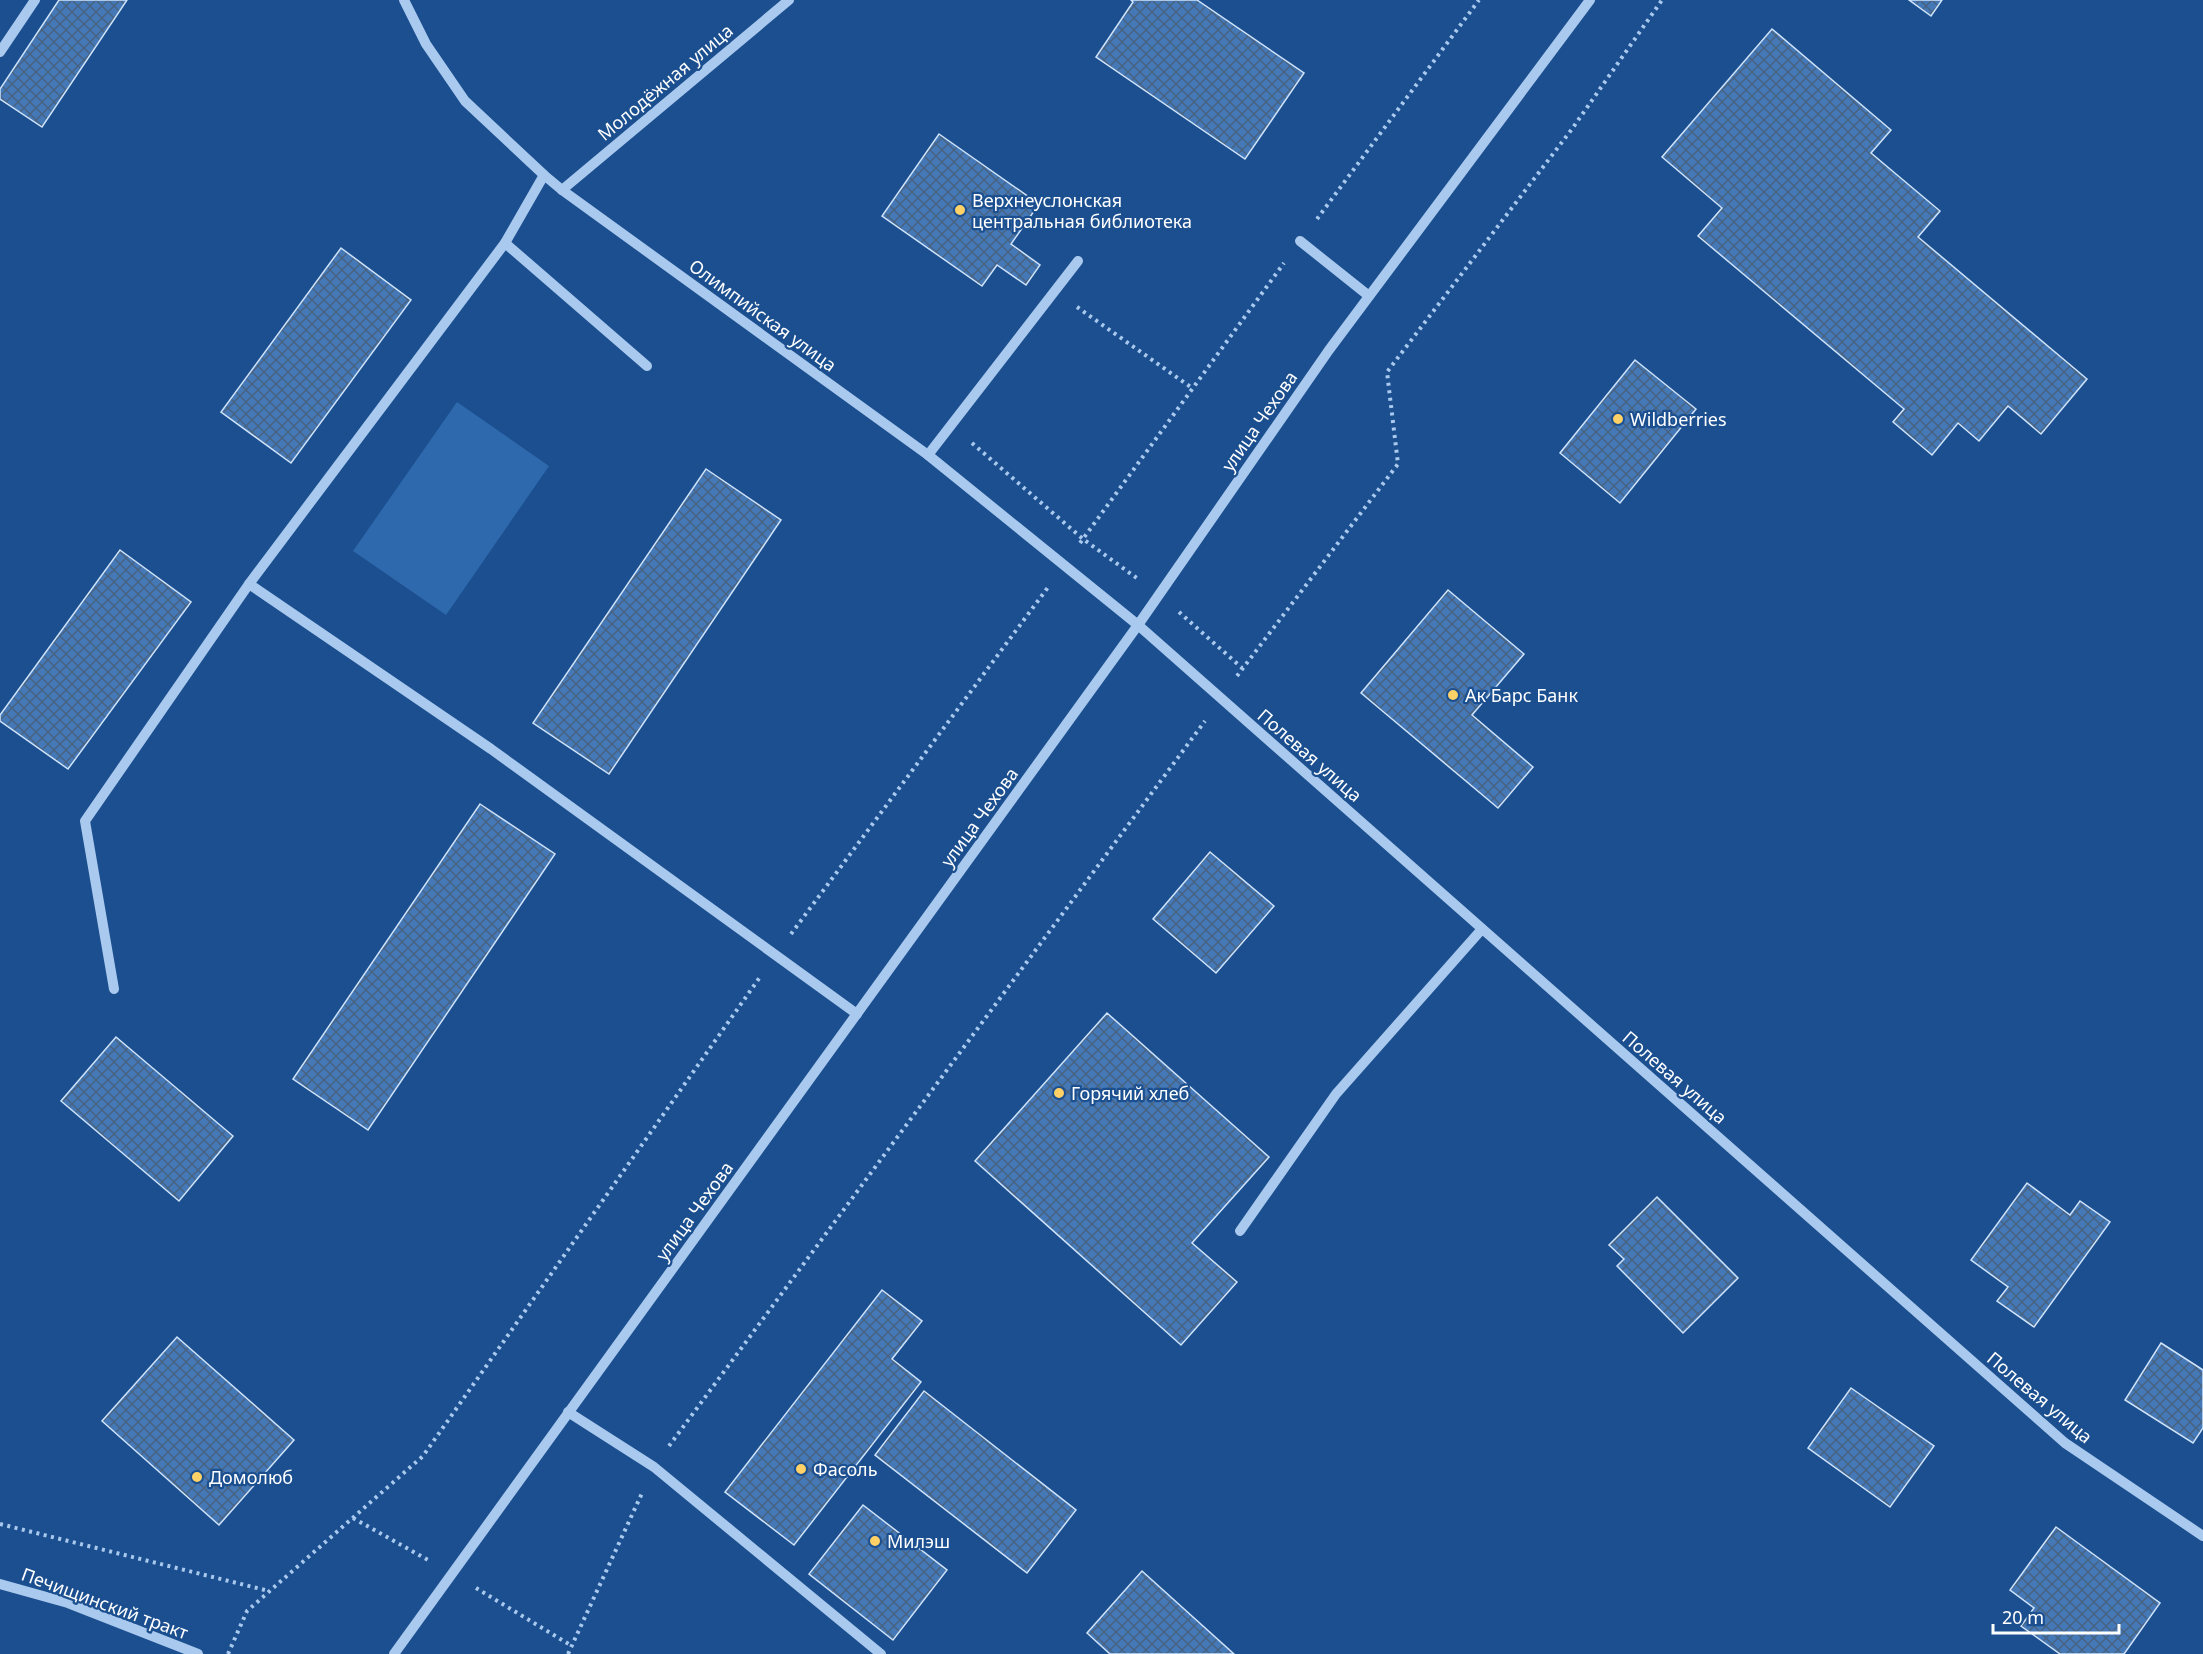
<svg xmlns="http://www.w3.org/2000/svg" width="2203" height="1654" viewBox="0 0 2203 1654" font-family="'Noto Sans',sans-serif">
  <defs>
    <pattern id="building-cross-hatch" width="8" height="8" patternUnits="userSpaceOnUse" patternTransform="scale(1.5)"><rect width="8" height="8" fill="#4478b7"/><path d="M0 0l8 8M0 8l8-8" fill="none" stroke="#486282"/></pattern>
  </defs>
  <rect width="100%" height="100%" fill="#1b4f8f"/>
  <polygon fill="#2e69ad" points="457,402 549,466 446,615 353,551"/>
  <g fill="url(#building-cross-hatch)" stroke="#cfe3fa" stroke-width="1.5">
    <polygon points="59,0 127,0 42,127 0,99 0,89"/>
    <polygon points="1131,0 1197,0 1304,73 1245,159 1096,57 1133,2"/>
    <polygon points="1909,0 1942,0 1931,16"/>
    <polygon points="1772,29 1891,130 1871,153 1940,211 1918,237 2087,379 2041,434 2008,406 1979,441 1958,423 1932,455 1893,422 1904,409 1698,236 1722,208 1662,157"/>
    <polygon points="939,134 1039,204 1011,244 1040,265 1026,285 997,265 982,286 882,216"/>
    <polygon points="341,248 411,300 291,463 221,412"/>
    <polygon points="1635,360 1696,409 1620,503 1560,453"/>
    <polygon points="706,469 781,520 609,774 533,723"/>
    <polygon points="120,550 191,602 68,769 0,721 0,715"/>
    <polygon points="1448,590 1524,654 1472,715 1533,767 1498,808 1361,693"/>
    <polygon points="480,804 555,854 368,1130 293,1079"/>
    <polygon points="1210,852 1274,906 1216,973 1153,919"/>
    <polygon points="1107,1013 1269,1157 1192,1243 1237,1282 1181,1345 975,1161"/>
    <polygon points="116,1037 233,1136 179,1201 61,1101"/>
    <polygon points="2027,1183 2070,1215 2080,1201 2110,1222 2034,1327 1997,1301 2008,1287 1971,1260"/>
    <polygon points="1657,1197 1738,1278 1683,1333 1617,1266 1624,1259 1609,1245"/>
    <polygon points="882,1290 922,1321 892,1359 921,1382 794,1545 725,1492"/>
    <polygon points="177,1337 294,1440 219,1525 102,1421"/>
    <polygon points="2161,1343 2203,1370 2203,1428 2193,1443 2125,1400"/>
    <polygon points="1851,1388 1934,1446 1890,1507 1808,1448"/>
    <polygon points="924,1391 1076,1510 1027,1573 875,1455"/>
    <polygon points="863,1505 947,1570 893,1640 809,1574"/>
    <polygon points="2056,1527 2160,1603 2124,1654 2060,1654 2021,1626 2034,1608 2010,1590"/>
    <polygon points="1142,1571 1234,1654 1110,1654 1087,1633"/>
  </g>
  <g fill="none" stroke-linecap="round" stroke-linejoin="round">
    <g stroke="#a9c9ee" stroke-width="4" stroke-dasharray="3 4.5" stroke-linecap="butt">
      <polyline points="1317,219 1479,0"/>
      <polyline points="1077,307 1192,388"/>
      <polyline points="972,443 1083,539 1138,579"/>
      <polyline points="1080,543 1284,263"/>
      <polyline points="1179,612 1242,668"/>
      <polyline points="1237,676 1398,464 1387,372 1572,129 1662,0"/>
      <polyline points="791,934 1049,586"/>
      <polyline points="669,1446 1205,721"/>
      <polyline points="353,1518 428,1560"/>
      <polyline points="0,1524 269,1591"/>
      <polyline points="476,1588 572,1646"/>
      <polyline points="228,1654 247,1611 423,1456 760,977"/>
      <polyline points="568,1654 643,1491"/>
    </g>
    <g stroke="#a9c9ee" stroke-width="10">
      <polyline points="404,0 426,44 465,101 544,175 562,190 928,455 1138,625 2065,1443 2203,1536"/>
      <polyline points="0,52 35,0"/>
      <polyline points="544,175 505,243 249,584 491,749 857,1014"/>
      <polyline points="562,190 789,0"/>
      <polyline points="1300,241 1369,296"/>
      <polyline points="505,243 647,366"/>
      <polyline points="928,455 1078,261"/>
      <polyline points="114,989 85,821 249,584"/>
      <polyline points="1240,1231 1336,1094 1482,929"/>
      <polyline points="568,1412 654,1467 881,1654"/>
      <polyline points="0,1584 68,1603 198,1654"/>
      <polyline points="394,1654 1138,625 1329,350 1590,0"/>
    </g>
  </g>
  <g fill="#ffd166" stroke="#1b4f8f" stroke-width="2">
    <circle cx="960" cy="210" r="6"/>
    <circle cx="1618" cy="419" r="6"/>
    <circle cx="1453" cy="695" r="6"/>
    <circle cx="1059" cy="1093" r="6"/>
    <circle cx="801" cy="1469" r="6"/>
    <circle cx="197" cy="1477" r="6"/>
    <circle cx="875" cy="1541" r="6"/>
  </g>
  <g text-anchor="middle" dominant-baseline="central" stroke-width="4.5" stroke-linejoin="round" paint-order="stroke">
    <g font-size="18" fill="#fff" stroke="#1b4f8f">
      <text transform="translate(665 82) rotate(-40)">Молодёжная улица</text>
      <text transform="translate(763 315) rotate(36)">Олимпийская улица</text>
      <text transform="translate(1259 421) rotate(-55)">улица Чехова</text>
      <text transform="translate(1310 755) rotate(41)">Полевая улица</text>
      <text transform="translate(979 817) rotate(-54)">улица Чехова</text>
      <text transform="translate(1675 1077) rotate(41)">Полевая улица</text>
      <text transform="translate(694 1211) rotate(-54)">улица Чехова</text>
      <text transform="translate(2040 1397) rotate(40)">Полевая улица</text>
      <text transform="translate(105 1603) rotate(20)">Печищинский тракт</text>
    </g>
    <g font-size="18" fill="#fff" stroke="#1b4f8f" text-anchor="start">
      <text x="972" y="200">Верхнеуслонская<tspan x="972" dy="21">центральная библиотека</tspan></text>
      <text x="1630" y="419">Wildberries</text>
      <text x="1465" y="695">Ак Барс Банк</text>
      <text x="1071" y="1093">Горячий хлеб</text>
      <text x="813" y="1469">Фасоль</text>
      <text x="209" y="1477">Домолюб</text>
      <text x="887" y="1541">Милэш</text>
    </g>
  </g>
  <path d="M1993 1624v9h126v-9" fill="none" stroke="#ffffff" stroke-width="3"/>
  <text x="2002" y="1624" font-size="18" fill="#ffffff" stroke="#1b4f8f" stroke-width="4.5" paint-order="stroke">20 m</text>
</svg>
